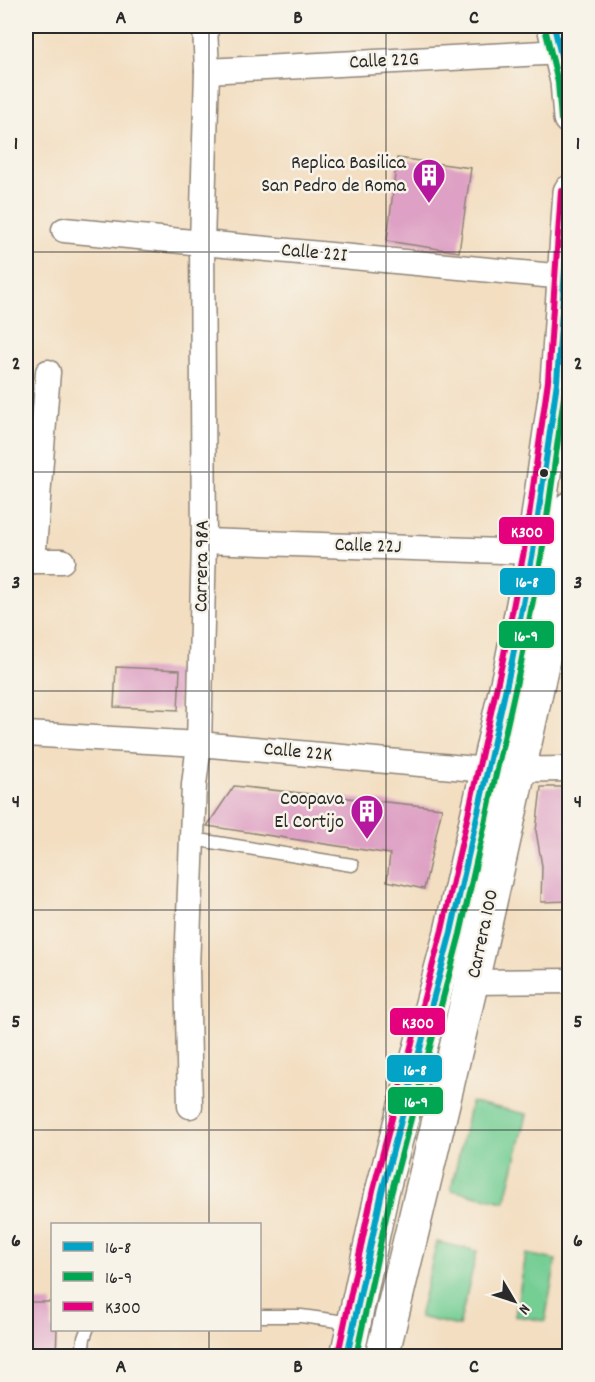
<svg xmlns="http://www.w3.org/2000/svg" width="595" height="1382" viewBox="0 0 595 1382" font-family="Dekko,sans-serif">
  <rect width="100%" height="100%" fill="#f7f3e8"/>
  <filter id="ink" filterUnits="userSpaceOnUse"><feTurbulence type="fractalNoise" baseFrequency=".0167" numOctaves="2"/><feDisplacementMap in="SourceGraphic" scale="12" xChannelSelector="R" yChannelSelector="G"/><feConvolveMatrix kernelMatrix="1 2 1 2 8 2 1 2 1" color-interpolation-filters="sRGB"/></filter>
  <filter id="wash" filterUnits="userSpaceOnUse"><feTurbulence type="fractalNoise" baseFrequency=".008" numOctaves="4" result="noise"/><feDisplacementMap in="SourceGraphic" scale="24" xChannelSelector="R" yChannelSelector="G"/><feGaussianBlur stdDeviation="1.35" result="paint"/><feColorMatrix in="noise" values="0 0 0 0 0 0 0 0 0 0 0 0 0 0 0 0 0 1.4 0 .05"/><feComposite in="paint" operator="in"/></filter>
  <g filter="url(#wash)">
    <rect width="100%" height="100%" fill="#f3dec1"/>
    <g fill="#75ce94" stroke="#507c60" stroke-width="1.5">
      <polygon points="471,1102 527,1114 505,1202 451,1190"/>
      <polygon points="437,1242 477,1251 459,1326 419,1317"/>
      <polygon points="526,1254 556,1260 545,1321 515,1316"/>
    </g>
    <g id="blocks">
      <g fill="#dea1c5">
        <polygon points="397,158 471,168 459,252 387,241"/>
        <polygon points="116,667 180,670 178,710 114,707"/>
        <polygon points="234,786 442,808 424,889 387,881 390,854 207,826"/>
        <polygon points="541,787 570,787 570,901 541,902 542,866 536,831"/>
        <polygon points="26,1302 52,1302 52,1329 57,1329 56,1356 26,1356"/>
      </g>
    </g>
  </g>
  <g filter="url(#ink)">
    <use href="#blocks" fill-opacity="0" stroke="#8f8476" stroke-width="1.5"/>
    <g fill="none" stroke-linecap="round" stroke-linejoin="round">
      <defs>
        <g id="service">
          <polyline points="193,839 352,865"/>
          <polyline points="260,1316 301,1316 353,1323"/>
          <polyline points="82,1356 84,1338 87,1330"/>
        </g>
        <g id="minor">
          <polyline points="207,71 562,52"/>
          <polyline points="64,230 565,277"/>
          <polyline points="204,541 533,552"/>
          <polyline points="26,561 62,561"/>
          <polyline points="33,561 48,372"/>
          <polyline points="26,734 199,744 487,770 570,769"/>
          <polyline points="473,982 570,981"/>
          <polyline points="190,1106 187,967 194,785 199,744 204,541 202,244 207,71 205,26"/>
        </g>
        <g id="secondary">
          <polyline points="554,26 567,81 570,118"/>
          <polyline points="347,1356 382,1192 451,932 512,661 533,552 557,382 570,192"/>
          <path d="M382 1356C429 1161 477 967 519 770 538 683 558 597 570 508"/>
        </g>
      </defs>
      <use href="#service" stroke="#8f8476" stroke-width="15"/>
      <use href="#minor" stroke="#8f8476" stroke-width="27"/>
      <use href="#secondary" stroke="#8f8476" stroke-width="36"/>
      <use href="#service" stroke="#fff" stroke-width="12"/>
      <use href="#minor" stroke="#fff" stroke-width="24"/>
      <use href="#secondary" stroke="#fff" stroke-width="33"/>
      <defs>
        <g id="bus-1">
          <polyline points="554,26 567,81 570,112"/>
          <polyline points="347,1356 382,1192 451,932 512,661 533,552 557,382 570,199"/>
        </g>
        <g id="bus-2">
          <polyline points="545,28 558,82 561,119"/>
          <polyline points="356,1356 391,1194 460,934 521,663 542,553 566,383 570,331"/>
        </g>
        <polyline id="bus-3" points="338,1354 373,1190 442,930 503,659 524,551 548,381 561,191"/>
      </defs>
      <use href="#bus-1" stroke="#f7f3e8" stroke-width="10"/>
      <use href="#bus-2" stroke="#f7f3e8" stroke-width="10"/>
      <use href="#bus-3" stroke="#f7f3e8" stroke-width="10"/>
      <use href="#bus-1" stroke="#02a3c6" stroke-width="6"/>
      <use href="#bus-2" stroke="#00a651" stroke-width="6"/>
      <use href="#bus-3" stroke="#e5007d" stroke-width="6"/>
    </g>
  </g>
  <path fill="none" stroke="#2b2b2b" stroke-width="1.5" stroke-opacity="0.55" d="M209 26V1224M386 26V1356M26 252H570M26 472H570M26 691H570M26 910H570M26 1130H570M209 1330V1356"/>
  <defs>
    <symbol id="building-pin" viewBox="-11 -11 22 30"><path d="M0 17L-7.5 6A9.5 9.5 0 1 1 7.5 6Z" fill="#b5179e" stroke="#f7f3e8"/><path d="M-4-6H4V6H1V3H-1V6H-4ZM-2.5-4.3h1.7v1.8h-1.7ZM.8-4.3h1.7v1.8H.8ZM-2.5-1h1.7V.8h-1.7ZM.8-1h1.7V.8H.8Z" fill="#fff"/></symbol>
  </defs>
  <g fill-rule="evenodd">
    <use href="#building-pin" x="410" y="156" width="38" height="52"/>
    <use href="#building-pin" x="348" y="792" width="38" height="52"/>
  </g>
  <circle fill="#2b2b2b" stroke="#f7f3e8" stroke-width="2" cx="544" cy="473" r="5"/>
  <g text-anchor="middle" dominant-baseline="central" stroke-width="5" stroke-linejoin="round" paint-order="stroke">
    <g font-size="20" fill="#2b2b2b" stroke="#f7f3e8">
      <text transform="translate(384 62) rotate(-3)">Calle 22G</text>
      <text transform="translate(314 254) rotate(5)">Calle 22I</text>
      <text transform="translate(368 547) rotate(2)">Calle 22J</text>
      <text transform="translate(203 566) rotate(-89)">Carrera 98A</text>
      <text transform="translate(298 753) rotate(5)">Calle 22K</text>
      <text transform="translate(484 934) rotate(-78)">Carrera 100</text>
    </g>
    <g font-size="20" fill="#2b2b2b" stroke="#f7f3e8" text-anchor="end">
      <text x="406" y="164">Replica Basilica<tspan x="406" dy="23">San Pedro de Roma</tspan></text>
      <text x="344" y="800">Coopava<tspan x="344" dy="23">El Cortijo</tspan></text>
    </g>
  </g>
  <g stroke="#f7f3e8" stroke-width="2">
    <rect x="498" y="516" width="57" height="29" rx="6" fill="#e5007d"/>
    <rect x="499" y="567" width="57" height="29" rx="6" fill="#02a3c6"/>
    <rect x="498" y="620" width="57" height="29" rx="6" fill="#00a651"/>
    <rect x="389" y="1007" width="57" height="29" rx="6" fill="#e5007d"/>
    <rect x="386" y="1054" width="57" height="29" rx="6" fill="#02a3c6"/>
    <rect x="387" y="1086" width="57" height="29" rx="6" fill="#00a651"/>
  </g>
  <g font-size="16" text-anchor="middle" font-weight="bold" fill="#fff">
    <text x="527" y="537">K300</text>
    <text x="527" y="587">16-8</text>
    <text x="526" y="641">16-9</text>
    <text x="418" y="1028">K300</text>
    <text x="415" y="1075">16-8</text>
    <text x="416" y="1107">16-9</text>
  </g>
  <rect width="595" height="1382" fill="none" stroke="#f7f3e8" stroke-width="66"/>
  <rect x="51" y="1223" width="210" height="108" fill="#f7f3e8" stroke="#a5a39c" stroke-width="1.5"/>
  <rect x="63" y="1242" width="30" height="9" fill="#02a3c6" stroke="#a5a39c" stroke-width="1.5"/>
  <text x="105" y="1253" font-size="18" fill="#2b2b2b">16-8</text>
  <rect x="63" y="1272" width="30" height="9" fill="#00a651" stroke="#a5a39c" stroke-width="1.5"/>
  <text x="105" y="1283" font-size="18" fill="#2b2b2b">16-9</text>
  <rect x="63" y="1302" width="30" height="9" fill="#e5007d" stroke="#a5a39c" stroke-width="1.5"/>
  <text x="105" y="1313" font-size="18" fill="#2b2b2b">K300</text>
  <g transform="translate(514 1301) rotate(129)" stroke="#f7f3e8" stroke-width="4.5" paint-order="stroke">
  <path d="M0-4.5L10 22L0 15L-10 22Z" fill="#2b2b2b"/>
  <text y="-9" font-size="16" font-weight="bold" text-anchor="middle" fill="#2b2b2b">N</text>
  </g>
  <rect x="33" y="33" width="529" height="1316" fill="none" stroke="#2b2b2b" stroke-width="2"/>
  <g font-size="20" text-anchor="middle" font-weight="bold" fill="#2b2b2b">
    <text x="121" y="23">A</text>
    <text x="298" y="23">B</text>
    <text x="474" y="23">C</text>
    <text x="16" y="149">1</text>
    <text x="578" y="149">1</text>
    <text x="16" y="369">2</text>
    <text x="578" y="369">2</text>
    <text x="16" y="588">3</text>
    <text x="578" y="588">3</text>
    <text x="16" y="807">4</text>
    <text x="578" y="807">4</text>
    <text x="16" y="1027">5</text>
    <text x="578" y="1027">5</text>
    <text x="16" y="1246">6</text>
    <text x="578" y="1246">6</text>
    <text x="121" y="1372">A</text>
    <text x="298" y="1372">B</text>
    <text x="474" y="1372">C</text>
  </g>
</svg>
